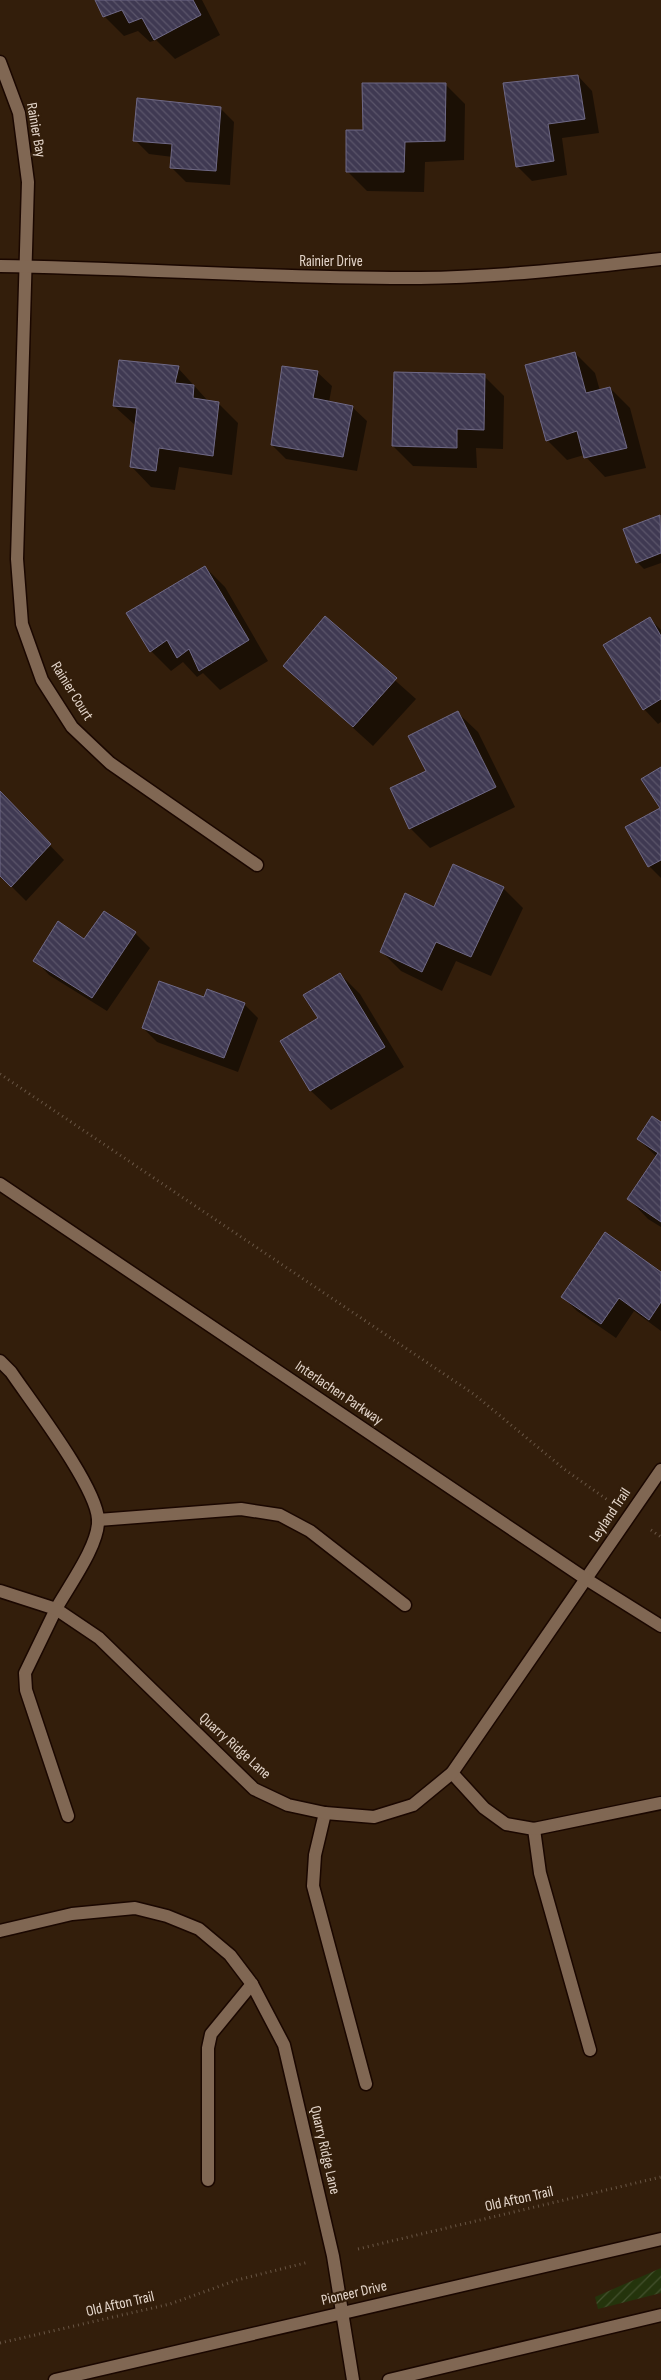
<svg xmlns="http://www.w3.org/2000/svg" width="661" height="2380" viewBox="0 0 661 2380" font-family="'Sofia Sans Condensed',sans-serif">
  <defs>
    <pattern id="garden-furrows" width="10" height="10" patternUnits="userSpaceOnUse" patternTransform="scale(1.25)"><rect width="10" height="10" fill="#24340c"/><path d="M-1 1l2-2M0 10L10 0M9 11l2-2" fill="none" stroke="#44512e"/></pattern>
    <pattern id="building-back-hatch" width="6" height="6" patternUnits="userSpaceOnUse" patternTransform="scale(1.25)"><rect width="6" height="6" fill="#3f3952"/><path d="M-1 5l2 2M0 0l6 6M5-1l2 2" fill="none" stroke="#5b556a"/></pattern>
  </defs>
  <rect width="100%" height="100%" fill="#331e0b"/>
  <polygon fill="url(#garden-furrows)" points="661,2268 661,2293 598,2309 595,2297"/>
  <g fill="#0007">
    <polygon points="96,0 202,0 220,35 175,59 156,40 150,42 138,31 124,36 104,16"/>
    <polygon points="578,76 592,91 599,133 562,138 567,175 532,181 517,166"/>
    <polygon points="445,84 465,104 464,160 425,162 424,192 367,191 347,171"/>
    <polygon points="220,108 234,122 230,185 186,182 172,168 173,157 149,154 135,140"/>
    <polygon points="575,353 595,373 600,391 610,388 630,408 646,468 605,477 584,455 567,460 547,440"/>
    <polygon points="178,368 209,402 218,403 238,423 232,475 179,467 175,490 151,487 132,467 136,426 114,406"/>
    <polygon points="317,372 332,386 329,402 352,407 367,421 357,471 286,459 272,445"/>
    <polygon points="484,376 504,396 503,449 476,448 477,468 413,466 393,446"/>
    <polygon points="660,517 661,563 644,569 637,562"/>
    <polygon points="205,567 225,587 268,661 220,690 203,673 197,677 183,662 171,671 151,651"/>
    <polygon points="325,618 416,699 373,746 285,666"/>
    <polygon points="650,619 661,630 661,722 658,724 644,709"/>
    <polygon points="458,713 478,732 515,807 430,848 410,828 391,788 428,771"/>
    <polygon points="0,793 64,860 26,901 0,875"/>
    <polygon points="661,809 661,878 649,866 627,827"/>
    <polygon points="503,888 523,908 491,976 456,961 442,991 401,971 381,951 435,909"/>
    <polygon points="104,912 135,933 150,948 107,1011 49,975 35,960 85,941"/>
    <polygon points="340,974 360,994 404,1067 331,1110 311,1091 282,1041 319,1019"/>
    <polygon points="244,1004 258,1018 238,1072 157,1042 143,1028"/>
    <polygon points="661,1123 661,1227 648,1219 629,1199 657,1157 638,1139"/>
    <polygon points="661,1273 661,1331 634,1311 616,1338 577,1311 563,1297"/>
  </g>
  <g fill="url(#building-back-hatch)" stroke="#6f6986">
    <polygon points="95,0 193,0 201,15 154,40 142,18 129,23 122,10 103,17"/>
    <polygon points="578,75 585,119 548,124 554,161 516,167 503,83"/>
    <polygon points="362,83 446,83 445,141 405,142 404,172 346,172 346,130 363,130"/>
    <polygon points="137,98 221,107 216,171 170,168 172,144 133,141"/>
    <polygon points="575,352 586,393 610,387 627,448 584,458 577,431 546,441 525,365"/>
    <polygon points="119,360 179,366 175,383 194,385 193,398 219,402 213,456 159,448 156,471 130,467 137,408 113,406"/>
    <polygon points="282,366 318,371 313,398 353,406 343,457 271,445"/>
    <polygon points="394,372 485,374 484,430 457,429 457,448 392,446"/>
    <polygon points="660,515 661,553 636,563 623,529"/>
    <polygon points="205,566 249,640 199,671 189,649 177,658 167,640 150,652 126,613"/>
    <polygon points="325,616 397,678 353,727 283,666"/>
    <polygon points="650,617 661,636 661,699 643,710 603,645"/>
    <polygon points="458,711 496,787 409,829 390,788 426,771 408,736"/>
    <polygon points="661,767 661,860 648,867 625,827 660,808 641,779"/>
    <polygon points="0,791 51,844 11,887 0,876"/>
    <polygon points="453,864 504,887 471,957 436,942 422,972 380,952 405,893 434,907"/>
    <polygon points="104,911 136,932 92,998 33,961 58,921 84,939"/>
    <polygon points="340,973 385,1047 310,1091 280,1041 318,1018 303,995"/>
    <polygon points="159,981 204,997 207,989 245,1003 224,1058 142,1028"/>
    <polygon points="652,1116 661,1122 661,1222 627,1199 658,1153 637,1139"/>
    <polygon points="605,1232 661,1272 661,1302 649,1320 619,1298 601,1324 561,1297"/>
  </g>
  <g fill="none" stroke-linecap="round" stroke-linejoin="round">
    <defs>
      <g id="service">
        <polyline points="98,1520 241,1509 280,1515 310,1531 405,1605"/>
        <polyline points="56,1609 25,1673 26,1690 68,1816"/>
        <polyline points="452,1773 484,1808 506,1824 534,1829 540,1873 590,2050"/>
        <polyline points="325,1813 315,1855 313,1886 366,2084"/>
        <polyline points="534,1829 661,1803"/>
        <polyline points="208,2180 208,2048 211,2034 252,1984"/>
      </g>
      <g id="minor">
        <polyline points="0,62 19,113 28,182 17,559 22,624 42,680 72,727 110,763 257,865"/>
        <path d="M0 266C140 268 280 279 420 278 500 277 581 268 661 259"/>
        <path d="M0 1361 11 1372C32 1403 96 1486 98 1519 100 1544 68 1587 56 1609"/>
        <polyline points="0,1591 56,1609 99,1638 254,1789 288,1805 325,1813 374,1817 413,1805 452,1773 661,1470"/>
        <polyline points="0,1931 72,1914 135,1908 167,1916 199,1929 230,1955 252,1984 284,2045 333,2256 353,2380"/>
      </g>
      <g id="tertiary">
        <polyline points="0,1184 586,1579 661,1626"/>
        <polyline points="55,2380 661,2239"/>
        <polyline points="389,2380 661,2315"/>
      </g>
    </defs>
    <use href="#service" stroke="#1a0700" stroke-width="15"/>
    <use href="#minor" stroke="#1a0700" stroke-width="15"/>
    <use href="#tertiary" stroke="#1a0700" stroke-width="15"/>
    <g stroke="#695645" stroke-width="3" stroke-dasharray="1 4" stroke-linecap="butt">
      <polyline points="0,1074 475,1395 564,1469 609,1501"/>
      <polyline points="651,1530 661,1537"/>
      <polyline points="358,2249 661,2177"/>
      <polyline points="0,2343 170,2304 237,2280 309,2262"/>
    </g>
    <use href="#service" stroke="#806753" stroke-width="12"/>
    <use href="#minor" stroke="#806753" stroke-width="12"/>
    <use href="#tertiary" stroke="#806753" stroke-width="12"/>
  </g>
  <g text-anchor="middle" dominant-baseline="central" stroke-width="4.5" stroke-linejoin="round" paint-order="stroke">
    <g font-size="15" fill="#e4d6cb" stroke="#331e0b">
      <text transform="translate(36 130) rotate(80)">Rainier Bay</text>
      <text x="331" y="261">Rainier Drive</text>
      <text transform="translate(72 691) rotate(58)">Rainier Court</text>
      <text transform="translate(339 1393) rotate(34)">Interlachen Parkway</text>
      <text transform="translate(610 1515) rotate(-56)">Leyland Trail</text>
      <text transform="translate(235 1746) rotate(42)">Quarry Ridge Lane</text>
      <text transform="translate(325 2150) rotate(77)">Quarry Ridge Lane</text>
      <text transform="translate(519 2199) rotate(-13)">Old Afton Trail</text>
      <text transform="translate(354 2293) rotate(-13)">Pioneer Drive</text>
      <text transform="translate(120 2304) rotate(-13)">Old Afton Trail</text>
    </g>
  </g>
</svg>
